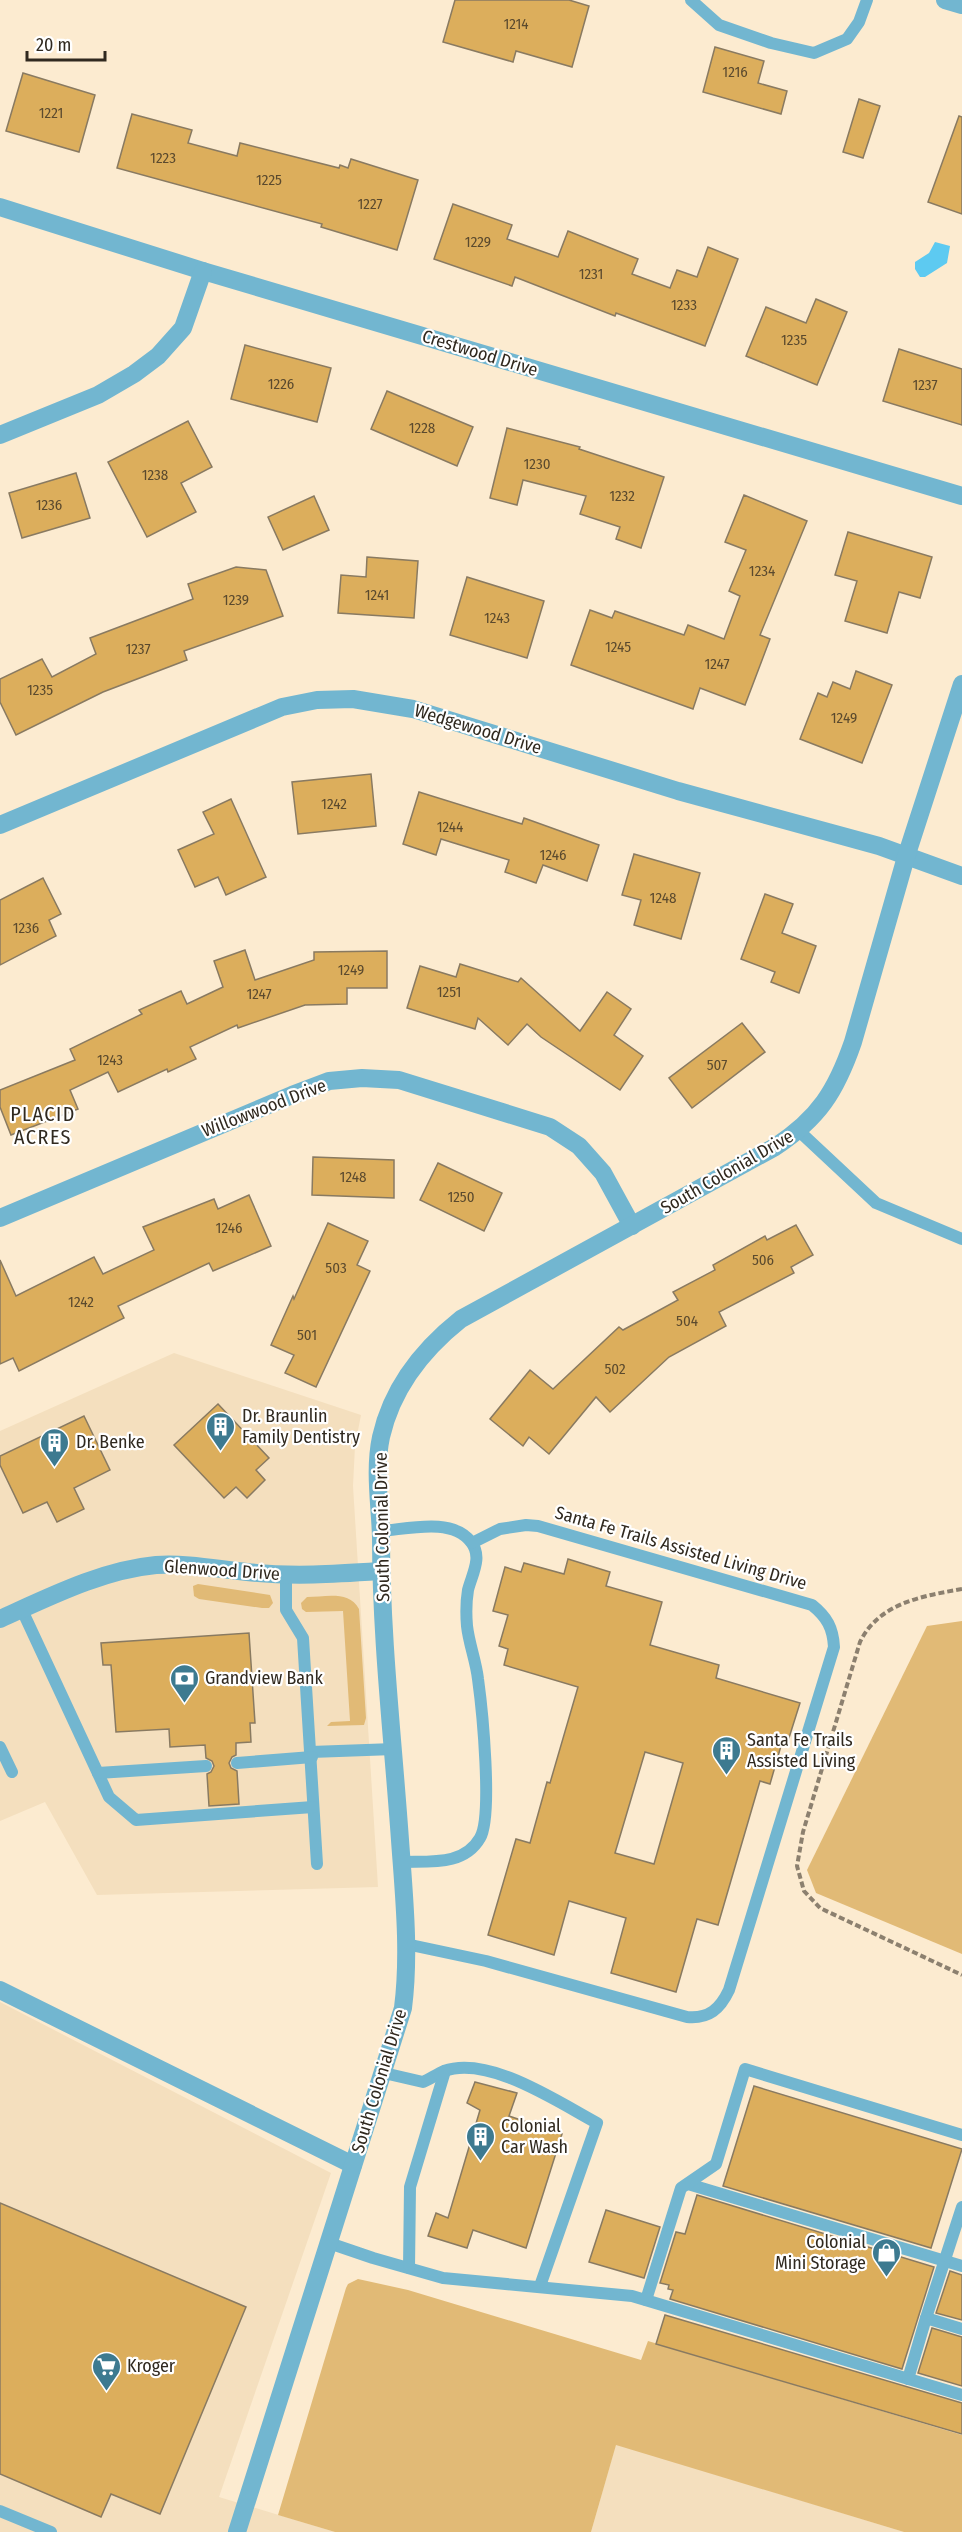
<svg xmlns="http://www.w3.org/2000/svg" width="962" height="2532" viewBox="0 0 962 2532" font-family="'Fira Sans Condensed',sans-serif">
  <rect width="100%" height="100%" fill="#fcebd0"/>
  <g fill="#f4dfbe">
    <polygon points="174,1353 361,1415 355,1446 353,1486 378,1887 97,1895 45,1802 0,1821 0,1431"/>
    <polygon points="0,2002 331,2173 219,2497 335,2532 0,2532"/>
    <polygon points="616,2444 904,2532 591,2532"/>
  </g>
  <g fill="#e1ba76">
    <polygon points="198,1584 270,1595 273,1603 269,1608 262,1608 199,1599 194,1596 193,1586"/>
    <path d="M307 1597C325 1597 349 1590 359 1609L366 1718 364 1725 327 1726 331 1722 350 1721 343 1611 306 1612 302 1609 301 1603Z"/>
    <polygon points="962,1621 962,1954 816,1893 807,1870 927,1626"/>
    <polygon points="358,2279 408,2290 641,2360 648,2341 962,2435 962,2532 904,2532 616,2445 591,2532 335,2532 278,2515 346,2288 348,2284"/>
  </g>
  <polygon fill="#5dcaf1" points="935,242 950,246 947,263 925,277 920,277 915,269 915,262 929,253"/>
  <g fill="#dcae5c" stroke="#897a61" stroke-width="1.5" fill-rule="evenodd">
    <polygon points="455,0 569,0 589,6 572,67 516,51 513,62 443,42"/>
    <polygon points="715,47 764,61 758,83 787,91 781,114 703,92"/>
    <polygon points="23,73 95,95 79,152 6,131"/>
    <polygon points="859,99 880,106 863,158 843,152"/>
    <polygon points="132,114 192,130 188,143 237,156 240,143 339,168 340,165 348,168 351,159 418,180 397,250 321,227 322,224 117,168"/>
    <polygon points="959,116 962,117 962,214 928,202"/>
    <polygon points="453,204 512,225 507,239 558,257 568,231 638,259 632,274 670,288 677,270 697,277 708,247 738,259 705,346 616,313 615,316 515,277 512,286 434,259"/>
    <polygon points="816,299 847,312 817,385 746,356 766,307 806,323"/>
    <polygon points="245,345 331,368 317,422 231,399"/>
    <polygon points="899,349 962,369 962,425 883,401"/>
    <polygon points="387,391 473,427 457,466 371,429"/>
    <polygon points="188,421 212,467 181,483 196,512 147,537 108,462"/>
    <polygon points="507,428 580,447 579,449 664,477 641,548 616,539 620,527 580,514 586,496 523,480 517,505 490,498"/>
    <polygon points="76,473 90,518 22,538 9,493"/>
    <polygon points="744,495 807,521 760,635 770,639 745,705 700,688 693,709 571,665 590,610 612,618 615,611 684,635 688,625 724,639 740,596 729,591 746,550 725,542"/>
    <polygon points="314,496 329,530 283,550 268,517"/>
    <polygon points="848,532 932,557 920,598 899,592 887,633 845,621 857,581 835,575"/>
    <polygon points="367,557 418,561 414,618 338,613 341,575 366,577"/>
    <polygon points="236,567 266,570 283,616 184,651 187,660 103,692 16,735 0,702 0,679 42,659 52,677 96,654 90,638 193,599 188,584"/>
    <polygon points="467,577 544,601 527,658 450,635"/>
    <polygon points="856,671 892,685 862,763 800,739 818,693 827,697 833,682 850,689"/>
    <polygon points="371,774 376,826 298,834 292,782"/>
    <polygon points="419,792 522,824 524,818 599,845 587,881 543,865 536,883 505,872 509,860 441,839 436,855 403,844"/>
    <polygon points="231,799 266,877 226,895 218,877 195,887 178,850 214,834 203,812"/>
    <polygon points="634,854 700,873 681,939 634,925 641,900 622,895"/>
    <polygon points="43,878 61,914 49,920 56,936 0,965 0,900"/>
    <polygon points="765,894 793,904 782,933 816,946 799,993 771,982 775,972 741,959"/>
    <polygon points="245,950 255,980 314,960 314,952 387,951 387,988 347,988 347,1004 305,1005 238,1028 237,1025 190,1047 196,1059 168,1072 167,1069 118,1092 108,1072 70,1090 78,1109 11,1135 0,1107 0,1090 75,1060 70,1049 142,1014 139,1010 181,991 187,1004 223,987 214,961"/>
    <polygon points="460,964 518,982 521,978 580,1031 607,992 631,1009 614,1035 643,1056 620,1090 541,1037 527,1024 508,1045 478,1018 475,1029 407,1008 420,966 456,977"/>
    <polygon points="742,1023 765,1052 692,1108 669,1078"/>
    <polygon points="313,1157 394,1160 394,1198 312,1195"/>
    <polygon points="438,1163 502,1193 484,1231 420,1200"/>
    <polygon points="249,1195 271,1246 213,1271 209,1263 118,1306 124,1318 19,1371 13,1358 0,1364 0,1260 16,1296 94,1257 103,1274 154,1250 143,1227 214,1199 218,1209"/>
    <polygon points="328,1223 368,1241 357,1265 370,1271 316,1387 285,1373 294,1355 271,1345 293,1296 294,1299"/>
    <polygon points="796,1225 813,1255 791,1267 794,1273 719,1312 726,1326 669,1357 610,1412 596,1397 549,1454 529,1437 523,1446 490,1419 530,1370 553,1389 619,1327 623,1330 678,1300 673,1292 715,1270 713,1265 765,1236 767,1240"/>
    <polygon points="218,1404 269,1458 256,1470 265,1480 247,1498 236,1487 224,1498 174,1445"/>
    <polygon points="84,1416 110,1470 74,1488 84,1509 57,1522 47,1502 23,1513 0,1465 0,1456"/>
    <path d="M568 1559 610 1572 606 1586 662 1602 650 1645 719 1665 716 1678 800 1703 788 1741 783 1739 770 1784 760 1781 718 1925 697 1919 676 1992 611 1973 626 1918 569 1901 554 1955 488 1935 516 1839 530 1843 547 1782 550 1783 578 1687 504 1665 508 1649 499 1646 508 1615 493 1611 505 1567 521 1572 524 1563 564 1574ZM645 1752 683 1763 654 1864 615 1853Z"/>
    <polygon points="249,1633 255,1723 250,1723 251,1742 236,1743 236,1755 232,1757 229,1763 231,1768 237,1771 239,1804 209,1806 207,1774 211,1772 214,1766 212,1761 206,1758 205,1745 170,1747 169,1729 116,1732 111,1665 103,1665 101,1643"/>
    <polygon points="475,2082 517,2093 509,2116 562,2134 526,2248 473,2230 467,2248 428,2236 436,2213 448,2218 480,2110 467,2103"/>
    <polygon points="754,2086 962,2149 931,2248 723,2186"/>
    <polygon points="697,2195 934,2267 902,2369 670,2299 673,2290 668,2289 669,2285 660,2283 676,2232 685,2234"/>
    <polygon points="0,2203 246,2307 160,2514 111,2494 101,2517 0,2474"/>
    <polygon points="606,2210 660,2227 644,2278 589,2262"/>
    <polygon points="950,2271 962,2275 962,2320 936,2313"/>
    <polygon points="665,2315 962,2403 962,2434 656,2344"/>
    <polygon points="932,2328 962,2337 962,2386 918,2373"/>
  </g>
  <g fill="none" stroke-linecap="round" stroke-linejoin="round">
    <path stroke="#8c806f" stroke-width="4" stroke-dasharray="6 3" stroke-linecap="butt" d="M962 1589C922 1596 879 1603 860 1642L803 1832 797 1866 804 1891 820 1908 962 1975"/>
    <g stroke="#72b6d0" stroke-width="12">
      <polyline points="691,0 719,25 771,43 814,53 847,39 859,22 867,0"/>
      <polyline points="799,1131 876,1203 962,1239"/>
      <path d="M381 1531C408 1529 452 1517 471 1542 483 1557 472 1574 468 1590 466 1602 466 1614 467 1626 469 1644 476 1661 478 1679 482 1708 493 1816 480 1838 464 1866 430 1861 402 1862"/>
      <polyline points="286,1575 286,1610 303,1638 317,1864"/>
      <polyline points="22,1610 109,1797 136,1820 313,1807"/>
      <polyline points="0,1747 12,1772"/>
      <polyline points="311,1752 394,1749"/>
      <polyline points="237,1763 312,1757"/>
      <polyline points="98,1773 206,1766"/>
      <path d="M406 1944 486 1961 687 2017C709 2019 720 2009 729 1990L834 1647C833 1628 827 1617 812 1605L538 1526 526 1525 500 1529 472 1543"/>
      <path d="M384 2073 423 2082C430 2079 437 2074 444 2071 489 2055 558 2102 597 2123L540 2286"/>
      <polyline points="688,2184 962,2266"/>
      <polyline points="329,2243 373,2258 443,2278 632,2296 962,2395"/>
      <polyline points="409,2268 410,2187 445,2071"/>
      <polyline points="646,2300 681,2188 716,2164 745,2069 962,2135"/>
      <polyline points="926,2318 962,2207"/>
      <polyline points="908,2379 926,2318 962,2329"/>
      <polyline points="0,2511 51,2532"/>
    </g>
    <g stroke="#72b6d0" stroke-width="18">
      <polyline points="0,207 203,271 962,496"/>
      <polyline points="0,435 98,395 134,374 158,356 183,328 203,271"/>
      <polyline points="0,825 282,707 317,700 353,699 413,709 678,791 879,846 962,876"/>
      <polyline points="0,1218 292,1095 329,1081 362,1078 399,1080 550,1127 579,1146 603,1173 632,1226"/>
      <path d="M0 1619C49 1597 102 1570 156 1565 186 1563 217 1569 247 1572 292 1577 336 1574 381 1571"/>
      <polyline points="0,1990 353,2165"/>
    </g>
    <g stroke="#72b6d0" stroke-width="18">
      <polyline points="945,0 962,5"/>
      <path d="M237 2532 403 2008C410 1953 404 1896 400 1840 393 1740 381 1638 381 1537 380 1504 374 1470 381 1437 392 1388 422 1350 461 1319L775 1147C819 1118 836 1091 853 1042L906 857 962 684"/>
    </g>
  </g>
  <defs>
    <symbol id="building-pin" viewBox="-11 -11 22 30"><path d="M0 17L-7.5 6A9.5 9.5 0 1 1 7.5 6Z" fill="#3d7a90" stroke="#fff"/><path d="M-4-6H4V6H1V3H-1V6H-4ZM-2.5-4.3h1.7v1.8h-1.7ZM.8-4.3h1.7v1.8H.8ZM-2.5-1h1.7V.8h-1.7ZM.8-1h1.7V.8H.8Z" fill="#fff"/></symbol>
    <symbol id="bank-pin" viewBox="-11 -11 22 30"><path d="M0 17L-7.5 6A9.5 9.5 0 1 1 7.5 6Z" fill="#3d7a90" stroke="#fff"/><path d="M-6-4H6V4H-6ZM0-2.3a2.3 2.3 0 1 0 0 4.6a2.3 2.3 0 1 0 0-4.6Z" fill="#fff"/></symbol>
    <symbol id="shop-pin" viewBox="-11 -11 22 30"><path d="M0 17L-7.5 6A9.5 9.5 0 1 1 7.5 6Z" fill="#3d7a90" stroke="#fff"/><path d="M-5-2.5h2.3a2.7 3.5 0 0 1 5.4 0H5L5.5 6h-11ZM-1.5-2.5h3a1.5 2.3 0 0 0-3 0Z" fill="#fff"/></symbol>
    <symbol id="supermarket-pin" viewBox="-11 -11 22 30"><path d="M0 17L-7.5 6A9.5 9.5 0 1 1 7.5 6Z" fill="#3d7a90" stroke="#fff"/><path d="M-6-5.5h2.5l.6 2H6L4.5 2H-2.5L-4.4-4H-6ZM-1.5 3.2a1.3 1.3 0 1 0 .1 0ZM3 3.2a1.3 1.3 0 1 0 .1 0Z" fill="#fff"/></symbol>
  </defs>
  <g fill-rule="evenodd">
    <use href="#building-pin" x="204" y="1410" width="33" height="45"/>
    <use href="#building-pin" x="38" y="1426" width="33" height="45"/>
    <use href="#bank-pin" x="168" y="1662" width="33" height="45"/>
    <use href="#building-pin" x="710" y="1734" width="33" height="45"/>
    <use href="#building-pin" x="464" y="2120" width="33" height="45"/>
    <use href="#shop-pin" x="870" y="2236" width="33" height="45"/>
    <use href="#supermarket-pin" x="90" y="2350" width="33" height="45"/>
  </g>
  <g text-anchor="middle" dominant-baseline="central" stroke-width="4.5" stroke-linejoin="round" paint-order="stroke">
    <g font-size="15" fill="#5b4a2e">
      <text x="516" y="24">1214</text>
      <text x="735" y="72">1216</text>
      <text x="51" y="113">1221</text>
      <text x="163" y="158">1223</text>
      <text x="269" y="180">1225</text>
      <text x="370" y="204">1227</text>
      <text x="478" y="242">1229</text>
      <text x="591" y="274">1231</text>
      <text x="684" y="305">1233</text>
      <text x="794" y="340">1235</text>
      <text x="281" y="384">1226</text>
      <text x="925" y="385">1237</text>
      <text x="422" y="428">1228</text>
      <text x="537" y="464">1230</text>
      <text x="155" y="475">1238</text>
      <text x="622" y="496">1232</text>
      <text x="49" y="505">1236</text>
      <text x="762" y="571">1234</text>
      <text x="377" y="595">1241</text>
      <text x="236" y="600">1239</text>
      <text x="497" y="618">1243</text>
      <text x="618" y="647">1245</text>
      <text x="138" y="649">1237</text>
      <text x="717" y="664">1247</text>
      <text x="40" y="690">1235</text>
      <text x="844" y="718">1249</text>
      <text x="334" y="804">1242</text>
      <text x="450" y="827">1244</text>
      <text x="553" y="855">1246</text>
      <text x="663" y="898">1248</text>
      <text x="26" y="928">1236</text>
      <text x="351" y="970">1249</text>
      <text x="449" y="992">1251</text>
      <text x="259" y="994">1247</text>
      <text x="110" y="1060">1243</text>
      <text x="717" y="1065">507</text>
      <text x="353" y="1177">1248</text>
      <text x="461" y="1197">1250</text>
      <text x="229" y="1228">1246</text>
      <text x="763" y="1260">506</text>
      <text x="336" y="1268">503</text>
      <text x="81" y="1302">1242</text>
      <text x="687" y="1321">504</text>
      <text x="307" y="1335">501</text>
      <text x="615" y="1369">502</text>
    </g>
    <g font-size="18" fill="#30291f" stroke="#fff">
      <text transform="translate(480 353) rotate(17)">Crestwood Drive</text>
      <text transform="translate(478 729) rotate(17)">Wedgewood Drive</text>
      <text transform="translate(264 1108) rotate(-21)">Willowwood Drive</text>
      <text transform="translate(727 1172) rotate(-30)">South Colonial Drive</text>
      <text transform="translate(382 1527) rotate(-91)">South Colonial Drive</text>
      <text transform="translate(681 1548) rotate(16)">Santa Fe Trails Assisted Living Drive</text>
      <text transform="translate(222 1570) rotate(4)">Glenwood Drive</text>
      <text transform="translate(379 2081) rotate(-73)">South Colonial Drive</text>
    </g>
    <g font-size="18" fill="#30291f" stroke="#fff" text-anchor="start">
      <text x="242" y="1416">Dr. Braunlin<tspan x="242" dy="21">Family Dentistry</tspan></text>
      <text x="76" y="1442">Dr. Benke</text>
      <text x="205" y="1678">Grandview Bank</text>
      <text x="747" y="1740">Santa Fe Trails<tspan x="747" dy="21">Assisted Living</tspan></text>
      <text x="501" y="2126">Colonial<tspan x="501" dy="21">Car Wash</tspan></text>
      <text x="866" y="2242" text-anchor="end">Colonial<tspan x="866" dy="21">Mini Storage</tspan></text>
      <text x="127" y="2366">Kroger</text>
    </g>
    <g font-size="20" letter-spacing="1.5" fill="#30291f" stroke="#fff">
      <text x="43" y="1114">PLACID<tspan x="43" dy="23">ACRES</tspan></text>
    </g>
  </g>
  <path d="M27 51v9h78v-9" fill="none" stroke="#30291f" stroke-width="3"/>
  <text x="36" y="51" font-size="18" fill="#30291f" stroke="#ffffff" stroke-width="4.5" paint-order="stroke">20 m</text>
</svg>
